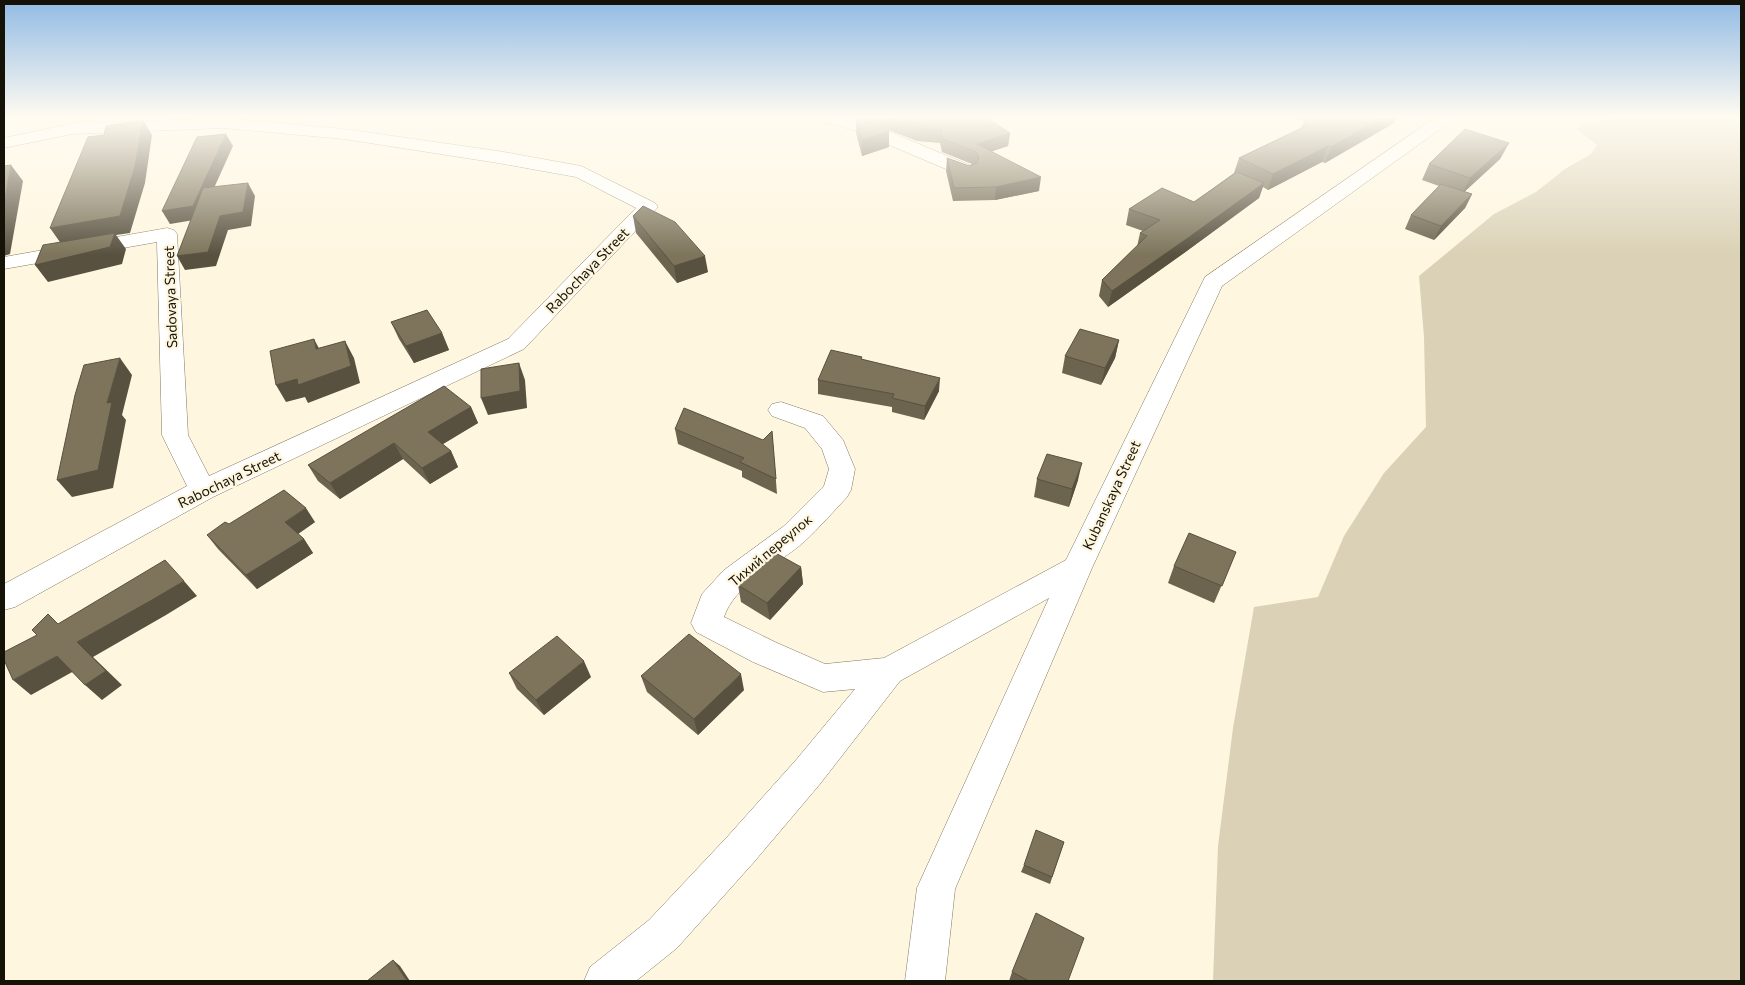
<svg xmlns="http://www.w3.org/2000/svg" width="1745" height="985" viewBox="0 0 1745 985" font-family="Commissioner,sans-serif">
  <rect width="100%" height="100%" fill="#fef6df"/>
  <polygon fill="#dad1b6" points="1611,117 1741,117 1741,981 1213,981 1218,846 1233,728 1254,607 1318,597 1344,536 1384,473 1426,427 1424,337 1419,276 1494,214 1536,192 1565,169 1591,154 1597,145 1576,129 1591,121 1614,119"/>
  <g fill="none" stroke-linecap="round" stroke-linejoin="round">
    <defs>
      <g id="street">
        <polygon points="820,117 849,117 866,122 974,167 976,171 974,175 967,177 960,175 854,130 823,121"/>
        <path d="M1436 117H1457L1222 286 1092 568 955 889 945 981H905L917 888 1049 598 900 681 820 784 754 862 677 948 636 981H584L590 967 649 920 728 836 796 760 855 689 823 692 753 662 696 632 691 623 702 594 724 570 784 526 824 486 829 469 822 449 805 428 772 416 768 410 772 404 781 402 823 416 843 440 855 469 851 490 847 497C833 512 819 528 804 542 780 563 734 585 724 617L775 642 825 664 884 658 1066 560 1205 277Z"/>
        <polygon points="223,118 344,129 498,151 581,166 655,203 658,207 524,349 213,497 15,607 4,610 4,584 187,486 162,435 157,242 4,269 4,257 167,228 174,230 177,234 188,435 209,476 508,339 636,208 576,177 498,163 344,139 223,128 72,134 4,148 4,138 90,120 97,123"/>
      </g>
    </defs>
    <use href="#street" stroke="#81785f" stroke-width="1"/>
    <use href="#street" fill="#fff" fill-rule="evenodd"/>
  </g>
  <g fill="#6c644e">
    <polygon points="855,117 985,117 1010,133 1008,146 992,151 1039,191 995,200 953,201 946,171 947,158 969,166 972,164 942,152 940,143 917,141 857,118 889,131 889,147 862,156 856,133 856,118"/>
    <polygon points="1294,117 1396,117 1394,123 1325,163 1322,162 1268,190 1263,187 1259,198 1184,253 1108,307 1099,296 1102,280 1137,247 1140,233 1143,231 1126,225 1129,209 1194,202 1234,173 1239,158 1301,128 1304,121"/>
    <polygon points="1509,143 1500,159 1464,192 1472,194 1465,208 1434,240 1405,229 1411,215 1439,186 1422,180 1429,164"/>
    <polygon points="633,216 708,272 677,283 636,233"/>
    <polygon points="391,322 442,333 449,350 414,363 399,339"/>
    <polygon points="1119,340 1115,358 1101,385 1062,373 1065,356"/>
    <polygon points="862,359 939,391 924,420 892,412 892,407 818,394 818,380"/>
    <polygon points="471,407 478,423 442,444 451,451 458,467 430,484 403,459 340,499 318,481 308,465"/>
    <polygon points="675,429 763,440 772,431 777,494 742,477 742,471 678,444"/>
    <polygon points="1037,479 1078,480 1069,507 1034,497"/>
    <polygon points="315,522 298,534 304,539 313,553 257,589 218,549 207,535 229,524"/>
    <polygon points="1236,552 1214,603 1168,583 1174,566"/>
    <polygon points="801,567 803,584 770,620 741,602 738,585"/>
    <polygon points="509,673 591,677 544,715 517,689"/>
    <polygon points="641,676 744,690 698,735 647,692"/>
    <polygon points="1064,842 1050,884 1021,872 1024,865"/>
    <polygon points="1012,972 1068,981 1009,981"/>
  </g>
  <g fill="#585140">
    <polygon points="1384,117 1396,117 1394,123 1325,163 1331,147"/>
    <polygon points="143,120 152,135 145,183 130,233 116,235 126,249 122,264 48,282 35,265 62,245 50,228"/>
    <polygon points="889,131 889,147 862,156 862,140"/>
    <polygon points="1010,133 1008,146 978,156 977,144"/>
    <polygon points="226,134 233,146 200,219 170,224 162,211"/>
    <polygon points="1509,143 1500,159 1462,194 1470,178"/>
    <polygon points="1328,146 1322,162 1268,190 1273,174"/>
    <polygon points="11,165 23,181 10,254 4,256 4,204"/>
    <polygon points="1041,177 1039,191 995,200 996,187"/>
    <polygon points="248,183 255,196 251,226 228,230 216,266 185,270 177,256"/>
    <polygon points="1264,183 1259,198 1184,253 1108,307 1112,291"/>
    <polygon points="1472,194 1465,208 1434,240 1441,226"/>
    <polygon points="705,256 708,272 677,283 674,266"/>
    <polygon points="442,333 449,350 414,363 406,346"/>
    <polygon points="314,339 323,356 316,349"/>
    <polygon points="1119,340 1115,358 1101,385 1105,368"/>
    <polygon points="345,341 354,358 360,383 308,403 305,397 286,402 276,385"/>
    <polygon points="120,358 132,375 122,415 126,420 113,488 72,497 57,480 107,403"/>
    <polygon points="519,363 525,380 527,408 488,415 481,398"/>
    <polygon points="940,378 939,391 924,420 925,406"/>
    <polygon points="471,407 478,423 435,449 428,432"/>
    <polygon points="394,443 403,459 340,499 330,483"/>
    <polygon points="451,451 458,467 430,484 422,468"/>
    <polygon points="1082,463 1078,480 1069,507 1072,489"/>
    <polygon points="306,508 315,522 295,536 285,522"/>
    <polygon points="304,539 313,553 257,589 246,575"/>
    <polygon points="801,567 803,584 770,620 767,603"/>
    <polygon points="184,581 197,596 166,615 93,657 122,685 102,700 85,685 77,642"/>
    <polygon points="57,656 74,671 31,695 13,680"/>
    <polygon points="584,661 591,677 544,715 536,700"/>
    <polygon points="741,674 744,690 698,735 694,719"/>
    <polygon points="393,960 400,966 410,981 407,981"/>
  </g>
  <g fill="#7d745b" stroke="#585140">
    <polygon points="856,117 889,131 862,140"/>
    <polygon points="888,117 985,117 1010,133 977,144 1041,177 996,187 954,188 947,158 969,166 977,163 979,157 976,152 943,139 941,130 918,128"/>
    <polygon points="1311,117 1384,117 1331,147 1328,146 1273,174 1239,158 1310,124 1304,122"/>
    <polygon points="143,120 135,166 120,216 50,228 88,137 104,135 106,126"/>
    <polygon points="1465,129 1509,143 1470,178 1429,164"/>
    <polygon points="226,134 193,206 162,211 197,137"/>
    <polygon points="11,165 4,204 4,166"/>
    <polygon points="1237,172 1264,183 1188,238 1112,291 1102,280 1147,236 1140,233 1160,220 1129,209 1162,188 1194,202"/>
    <polygon points="248,183 243,212 220,216 208,252 177,256 203,188"/>
    <polygon points="1441,184 1472,194 1441,226 1411,215"/>
    <polygon points="643,206 675,222 705,256 674,266 633,216"/>
    <polygon points="115,233 110,247 35,265 43,245"/>
    <polygon points="427,310 442,333 406,346 391,322"/>
    <polygon points="1080,329 1119,340 1105,368 1065,356"/>
    <polygon points="314,339 316,349 345,341 351,366 298,385 297,379 276,385 270,351"/>
    <polygon points="831,350 862,357 861,359 940,378 925,406 892,398 894,394 818,380"/>
    <polygon points="120,358 107,403 112,402 98,470 57,480 75,395 84,365"/>
    <polygon points="519,363 520,391 481,398 481,369"/>
    <polygon points="444,386 471,407 428,432 451,451 422,468 394,443 330,483 308,465"/>
    <polygon points="684,408 763,440 772,431 776,479 740,462 744,458 675,429"/>
    <polygon points="1047,454 1082,463 1072,489 1037,479"/>
    <polygon points="284,490 306,508 285,522 304,539 246,575 207,535 225,522 229,524"/>
    <polygon points="1189,533 1236,552 1222,586 1174,566"/>
    <polygon points="772,551 801,567 767,603 738,585"/>
    <polygon points="165,560 184,581 152,600 77,642 106,671 85,685 57,656 13,680 4,660 4,652 37,635 32,630 48,614 58,624"/>
    <polygon points="689,634 741,674 694,719 641,676"/>
    <polygon points="557,636 584,661 536,700 509,673"/>
    <polygon points="1036,830 1064,842 1052,877 1024,865"/>
    <polygon points="1036,913 1084,938 1068,981 1029,981 1012,972"/>
    <polygon points="393,960 407,981 367,981"/>
  </g>
  <linearGradient id="sky" x2="0" y2="1"><stop stop-color="#92bbe4"/><stop offset="0.46" stop-color="#fffbf1"/><stop offset="1" stop-color="#fffbf1" stop-opacity="0"/></linearGradient>
  <rect width="1745" height="255" fill="url(#sky)"/>
  <g text-anchor="middle" dominant-baseline="central" stroke-width="4.5" stroke-linejoin="round" paint-order="stroke">
    <g font-size="14" fill="#151208" stroke="#fef6df">
      <text transform="translate(587 270) rotate(-46)">Rabochaya Street</text>
      <text transform="translate(170 297) rotate(-92)">Sadovaya Street</text>
      <text transform="translate(229 479) rotate(-26)">Rabochaya Street</text>
      <text transform="translate(1111 495) rotate(-65)">Kubanskaya Street</text>
      <text transform="translate(770 550) rotate(-40)">Тихий переулок</text>
    </g>
  </g>
  <rect width="1745" height="985" fill="none" stroke="#151208" stroke-width="10"/>
</svg>
